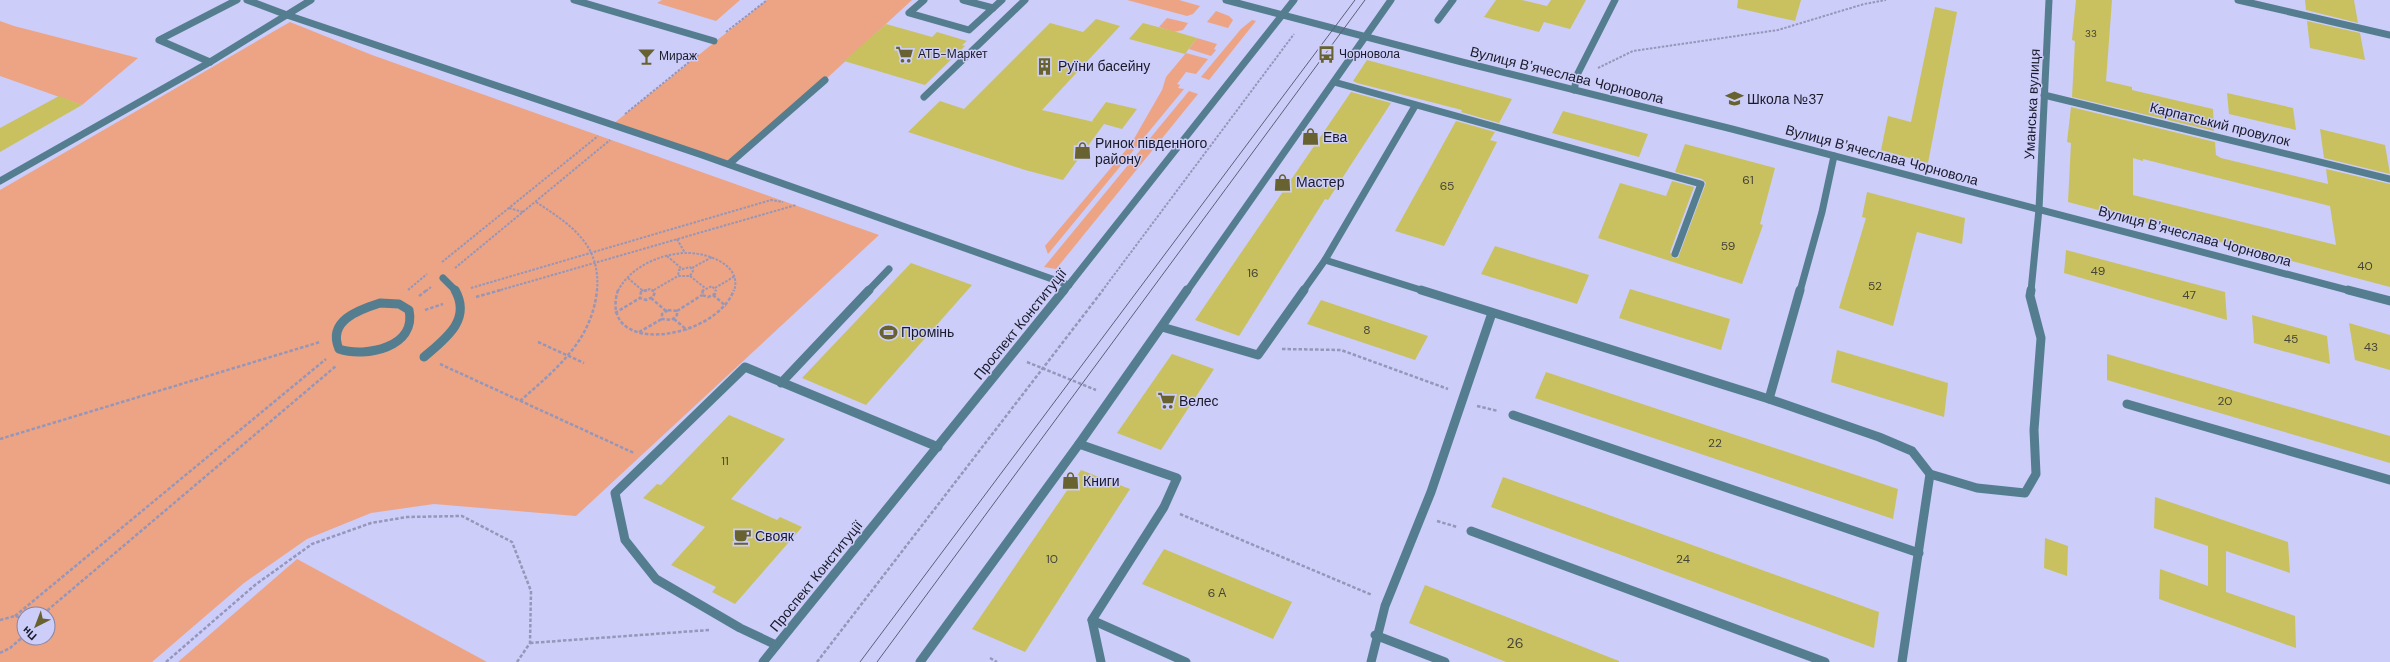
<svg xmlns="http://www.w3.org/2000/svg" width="2390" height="662" viewBox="0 0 2390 662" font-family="'DM Sans',sans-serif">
  <rect width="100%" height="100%" fill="#cccdf9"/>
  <g fill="#eca485" fill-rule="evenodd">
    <polygon points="662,0 740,0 716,21 657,3"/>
    <polygon points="767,0 912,0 825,80 729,164 613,124"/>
    <polygon points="1127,0 1179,0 1200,6 1193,14 1187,16"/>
    <polygon points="1216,11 1229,16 1233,20 1228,28 1207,22"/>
    <polygon points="1167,18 1188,23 1183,30 1174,32 1159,27"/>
    <polygon points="1252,20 1256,21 1209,80 1201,77 1241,29"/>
    <polygon points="0,21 14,26 138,58 82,105 0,76"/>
    <path d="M290 22 372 55 879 235 576 516 434 504 371 513 307 539 244 583 152 662H0V190ZM24 614H48V638H24Z"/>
    <polygon points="1197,38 1217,44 1214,49 1216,50 1211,56 1189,49"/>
    <polygon points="1186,53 1208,59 1196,74 1186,72 1177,84 1180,85 1178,88 1184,89 1048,254 1045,246 1131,144 1162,90 1166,77"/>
    <polygon points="1189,91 1198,94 1056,269 1044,267"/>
    <polygon points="297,559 487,662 178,662"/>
  </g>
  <g fill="#c9c160" fill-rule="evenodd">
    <polygon points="1496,0 1522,0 1547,6 1551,0 1586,0 1570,29 1544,22 1539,32 1484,17"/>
    <polygon points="1738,0 1801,0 1795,21 1737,8"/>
    <polygon points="2076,0 2112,0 2106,81 2132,87 2132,90 2213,109 2214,131 2072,97 2075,41 2072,40"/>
    <polygon points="2305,0 2354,0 2358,23 2306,10"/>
    <polygon points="1935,7 1957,12 1928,163 1881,150 1888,116 1911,122"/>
    <polygon points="1096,19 1120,26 1042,110 1094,122 1092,121 1106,102 1137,109 1122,129 1104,124 1063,180 1025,170 908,132 940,101 964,109 1050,23 1083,32"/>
    <polygon points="2307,21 2360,33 2365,60 2310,48"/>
    <polygon points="1143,23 1180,33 1197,38 1185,54 1129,39"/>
    <polygon points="886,24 932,37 937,32 967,41 962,45 965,46 925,85 844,61"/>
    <polygon points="1367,60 1512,99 1499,123 1461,112 1462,110 1357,83 1353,81"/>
    <polygon points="1351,92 1391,103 1328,200 1325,199 1239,336 1195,320"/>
    <polygon points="2227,93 2293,108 2296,130 2229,114"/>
    <polygon points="59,96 82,105 0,152 0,128"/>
    <path d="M2071 107 2215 142 2216 155 2221 158 2328 184 2326 169 2390 184V287L2068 202 2071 143 2067 142ZM2133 158 2143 161V159L2330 206 2336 245 2133 195Z"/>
    <polygon points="1563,111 1648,134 1639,157 1552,133"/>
    <polygon points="1456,121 1495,132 1490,140 1497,142 1444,246 1395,231"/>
    <polygon points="2320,129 2385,145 2390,174 2324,158"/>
    <polygon points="1685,144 1775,168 1760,224 1763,225 1742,284 1598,238 1620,183 1666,196 1672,181 1694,187 1670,252 1673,258 1678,258 1706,183 1702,179 1675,172"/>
    <polygon points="1867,192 1965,218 1962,244 1917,232 1893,326 1839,308 1866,218 1862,217"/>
    <polygon points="1495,246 1589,275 1577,304 1481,274"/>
    <polygon points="2066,250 2225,292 2227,320 2064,273"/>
    <polygon points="911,263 972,285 866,405 802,378"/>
    <polygon points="1630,289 1730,319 1721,350 1619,318"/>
    <polygon points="1321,300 1428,336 1415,360 1307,324"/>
    <polygon points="2252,315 2327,336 2330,364 2254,343"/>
    <polygon points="2349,323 2390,335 2390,370 2355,360"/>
    <polygon points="1837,350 1948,383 1944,417 1831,382"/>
    <polygon points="1172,354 1214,369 1161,450 1117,433"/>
    <polygon points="2107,354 2390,436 2390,463 2107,380"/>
    <polygon points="1546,372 1898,489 1893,519 1535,398"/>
    <polygon points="729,415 785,439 731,499 777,520 780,517 802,527 735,604 712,592 716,587 671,565 705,527 643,498 657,484 661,485"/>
    <polygon points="1081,470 1130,489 1025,652 972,629"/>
    <polygon points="1503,477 1879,612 1874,648 1491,507"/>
    <polygon points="2155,497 2288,542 2290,573 2226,551 2226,592 2295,616 2296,648 2159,599 2160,569 2208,586 2208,546 2154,528"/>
    <polygon points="2045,538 2068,546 2067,576 2044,568"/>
    <polygon points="1164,549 1292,602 1273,639 1142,584"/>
    <polygon points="1425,585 1619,661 1619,662 1506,662 1409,623"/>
  </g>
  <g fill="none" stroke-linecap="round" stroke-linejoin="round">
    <g stroke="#9596b9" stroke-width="2" stroke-dasharray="2.5 1.5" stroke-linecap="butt">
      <polyline points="726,32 767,0"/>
      <polyline points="1598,68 1633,51 1778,30 1864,4 1886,0"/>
      <polyline points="625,114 699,54"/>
      <path d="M536 202C571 225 601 244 597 291"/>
      <polyline points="509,208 523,212"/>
      <polyline points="677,239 685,253"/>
      <polyline points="667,256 681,268"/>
      <polyline points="442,262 598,136"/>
      <polygon points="690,267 693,271 690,276 678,276 679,270"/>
      <polyline points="455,268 610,140"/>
      <polyline points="692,268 712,257"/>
      <polyline points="690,276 705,288"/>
      <polyline points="628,278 643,291"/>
      <polyline points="471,288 771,200 783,202"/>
      <polyline points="715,288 735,276"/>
      <polyline points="408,290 427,274"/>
      <polyline points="654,290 678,276"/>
      <polyline points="426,291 431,287"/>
      <polyline points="497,291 796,205"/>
      <path d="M618 291C629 268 659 254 685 253 705 252 743 264 734 291"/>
      <polyline points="644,291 650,289 653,291"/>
      <polyline points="702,291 712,286 716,291"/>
      <polyline points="1102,291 1294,34"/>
    </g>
    <g stroke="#9596b9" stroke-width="2.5" stroke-dasharray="3.5 2" stroke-linecap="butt">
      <path d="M618 290C597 357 715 341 734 290"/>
      <polyline points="642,290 643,291"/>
      <polyline points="647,290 641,292 640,298 646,300 653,297 655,292 652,290"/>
      <polyline points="703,290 702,295 708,297 715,294 716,290"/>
      <polyline points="713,295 726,306"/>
      <polyline points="419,296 427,290"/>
      <polyline points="476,297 501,290"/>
      <polyline points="651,298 666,311"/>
      <polyline points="425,310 443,304"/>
      <polygon points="668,310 677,311 677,315 672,320 662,319 662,314"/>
      <polyline points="677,311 702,295"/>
      <polyline points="615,313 640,298"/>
      <polyline points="674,319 687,330"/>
      <polyline points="639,332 662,319"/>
      <polyline points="538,342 584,363"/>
      <polyline points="1282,349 1341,350 1448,389"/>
      <polyline points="1027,362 1096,390"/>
      <polyline points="440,364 634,453"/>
      <path d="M520 401C556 369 592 341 597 290"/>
      <polyline points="1477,406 1498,411"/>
      <polyline points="0,439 320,342"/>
      <polyline points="1180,514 1372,595"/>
      <polyline points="1437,521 1457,527"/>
      <polyline points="43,614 336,366"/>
      <polyline points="15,616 326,359"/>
      <polyline points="0,620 15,616 24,618"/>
      <polyline points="530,643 709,630"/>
      <polyline points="0,653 10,648 24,636"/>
      <polyline points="990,658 997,662"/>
      <polyline points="166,662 255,585 312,544 371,523 407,517 462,516 512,542 531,591 530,643 517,662"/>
      <polyline points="817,662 1103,290"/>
    </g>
    <g stroke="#547e8f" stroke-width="7">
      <polyline points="247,0 287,15"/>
      <polyline points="574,0 714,41"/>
      <polyline points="924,0 909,13 969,30 1002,0"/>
      <polyline points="963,0 993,8"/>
      <polyline points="1438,20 1453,0"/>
      <polyline points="210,62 159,40 237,0"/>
      <polyline points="1334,82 1701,184 1675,254"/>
      <polyline points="1574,90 1578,73 1615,0"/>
      <polyline points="924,97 1025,0"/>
      <polyline points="729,164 825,80"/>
      <polyline points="1325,260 1424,291"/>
      <polyline points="868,291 889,269"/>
      <polyline points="1303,291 1325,260 1415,106"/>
      <polyline points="1800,291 1822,212 1834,156"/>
    </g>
    <g stroke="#547e8f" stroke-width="9">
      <polyline points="1421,290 1769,399 1879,437 1912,451 1930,474 1902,662"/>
      <polyline points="1162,327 1258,355 1304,290"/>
      <polyline points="781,383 869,290"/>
      <polyline points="1769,399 1800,290"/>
      <polyline points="2127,404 2390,480"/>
      <polyline points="1513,415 1919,553"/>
      <polyline points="1079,444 1177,478 1164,507 1092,620 1186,662"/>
      <polyline points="1471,531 1825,662"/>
      <polyline points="1092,620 1101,662"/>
      <polyline points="1375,635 1445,662"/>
      <polyline points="776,645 740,628 656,579 625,540 615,493 745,367 938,447"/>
      <polyline points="1371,662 1385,606 1431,492 1492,313"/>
    </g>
    <polyline stroke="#547e8f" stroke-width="7" points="443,278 456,291"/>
    <g stroke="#547e8f" stroke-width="9">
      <path d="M380 303 399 304 409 310C417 347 366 358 339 349 327 321 358 310 380 303Z"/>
      <path d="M424 357C445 339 472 320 455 290"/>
    </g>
    <g stroke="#547e8f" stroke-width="7">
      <polyline points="2238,0 2390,35"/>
      <polyline points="287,15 702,155 1069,285"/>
      <polyline points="2044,95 2390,179"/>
      <polyline points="0,181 210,62 311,0"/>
      <polyline points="1187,291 1391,0"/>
      <polyline points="2031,291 2039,209 2049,0"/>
    </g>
    <g stroke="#547e8f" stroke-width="9">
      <polyline points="1930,474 1977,488 2025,493 2036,474 2034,430 2041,338 2030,296 2031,290"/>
      <polyline points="920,662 1079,444 1187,290"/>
    </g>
    <g stroke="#547e8f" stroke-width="7">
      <polyline points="1226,0 1462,62 1732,129 2351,291"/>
      <polyline points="1064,291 1294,0"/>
    </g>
    <g stroke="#547e8f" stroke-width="9">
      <polyline points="2348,290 2390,301"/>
      <polyline points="763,662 1064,290"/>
    </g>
    <g stroke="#5d5e78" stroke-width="1">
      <polyline points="860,662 1355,0"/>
      <polyline points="877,662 1365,0"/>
    </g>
  </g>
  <defs>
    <symbol id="supermarket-bare" viewBox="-9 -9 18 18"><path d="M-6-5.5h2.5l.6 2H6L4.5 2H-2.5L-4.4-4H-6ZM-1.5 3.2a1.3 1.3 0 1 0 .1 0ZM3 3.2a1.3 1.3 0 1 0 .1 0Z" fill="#67622f" stroke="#cccdf9" stroke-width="2.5" paint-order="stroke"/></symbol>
    <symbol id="bus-bare" viewBox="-9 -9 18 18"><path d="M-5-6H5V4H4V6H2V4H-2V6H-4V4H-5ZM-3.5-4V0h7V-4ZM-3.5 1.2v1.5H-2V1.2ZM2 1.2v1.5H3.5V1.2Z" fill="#67622f" stroke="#cccdf9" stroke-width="2.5" paint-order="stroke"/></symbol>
    <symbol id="bar-bare" viewBox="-9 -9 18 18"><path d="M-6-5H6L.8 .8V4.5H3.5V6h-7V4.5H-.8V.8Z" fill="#67622f" stroke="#cccdf9" stroke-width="2.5" paint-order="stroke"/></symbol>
    <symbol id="building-bare" viewBox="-9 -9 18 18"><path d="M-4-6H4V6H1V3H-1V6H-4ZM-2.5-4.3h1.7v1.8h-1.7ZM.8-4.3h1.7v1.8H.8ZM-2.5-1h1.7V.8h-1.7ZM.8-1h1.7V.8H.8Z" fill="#67622f" stroke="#cccdf9" stroke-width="2.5" paint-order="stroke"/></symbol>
    <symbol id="school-bare" viewBox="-9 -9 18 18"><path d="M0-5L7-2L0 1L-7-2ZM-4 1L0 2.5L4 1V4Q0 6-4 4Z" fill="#67622f" stroke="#cccdf9" stroke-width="2.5" paint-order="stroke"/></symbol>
    <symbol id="shop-bare" viewBox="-9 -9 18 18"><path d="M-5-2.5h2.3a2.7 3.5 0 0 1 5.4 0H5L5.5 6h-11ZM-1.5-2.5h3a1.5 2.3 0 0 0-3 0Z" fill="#67622f" stroke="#cccdf9" stroke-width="2.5" paint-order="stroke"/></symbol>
    <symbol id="stadium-bare" viewBox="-9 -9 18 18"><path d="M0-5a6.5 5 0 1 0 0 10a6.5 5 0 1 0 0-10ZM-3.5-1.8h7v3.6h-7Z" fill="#67622f" stroke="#cccdf9" stroke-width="2.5" paint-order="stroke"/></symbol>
    <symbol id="cafe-bare" viewBox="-9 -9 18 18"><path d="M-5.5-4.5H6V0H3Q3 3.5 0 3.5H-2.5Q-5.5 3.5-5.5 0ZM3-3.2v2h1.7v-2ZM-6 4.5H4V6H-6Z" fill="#67622f" stroke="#cccdf9" stroke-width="2.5" paint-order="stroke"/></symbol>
  </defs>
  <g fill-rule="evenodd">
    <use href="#supermarket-bare" x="892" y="42" width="25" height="25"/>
    <use href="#bus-bare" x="1314" y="42" width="25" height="25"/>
    <use href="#bar-bare" x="634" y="44" width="25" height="25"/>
    <use href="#building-bare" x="1032" y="54" width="25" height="25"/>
    <use href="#school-bare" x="1722" y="86" width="25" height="25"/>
    <use href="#shop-bare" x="1298" y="124" width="25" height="25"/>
    <use href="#shop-bare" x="1070" y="138" width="25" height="25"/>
    <use href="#shop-bare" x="1270" y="170" width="25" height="25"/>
    <use href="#stadium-bare" x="876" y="320" width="25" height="25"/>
    <use href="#supermarket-bare" x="1154" y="388" width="25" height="25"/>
    <use href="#shop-bare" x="1058" y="468" width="25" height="25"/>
    <use href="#cafe-bare" x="730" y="524" width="25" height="25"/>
  </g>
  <g text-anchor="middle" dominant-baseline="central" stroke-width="3" stroke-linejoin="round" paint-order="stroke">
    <g font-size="10" fill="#464438">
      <text x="2091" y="33">33</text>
    </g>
    <g font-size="12" fill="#1a1a2a" stroke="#cccdf9" text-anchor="start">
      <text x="918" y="54">АТБ-Маркет</text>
      <text x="1339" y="54">Чорновола</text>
      <text x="659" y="56">Мираж</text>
    </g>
    <g font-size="12" fill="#464438">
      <text x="1748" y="180">61</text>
      <text x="1447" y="186">65</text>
      <text x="1728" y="246">59</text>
      <text x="2365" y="266">40</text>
      <text x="2098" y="271">49</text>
      <text x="1253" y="273">16</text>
      <text x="1875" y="286">52</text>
      <text x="2189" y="295">47</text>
      <text x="1367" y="330">8</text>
      <text x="2291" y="339">45</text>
      <text x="2371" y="347">43</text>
      <text x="2225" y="401">20</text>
      <text x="1715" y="443">22</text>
      <text x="725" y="461">11</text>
      <text x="1052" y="559">10</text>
      <text x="1683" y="559">24</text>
      <text x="1217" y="593">6 А</text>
    </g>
    <g font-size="14" fill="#1a1a2a" stroke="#cccdf9" text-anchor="start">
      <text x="1058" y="66">Руїни басейну</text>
      <text x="1747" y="99">Школа №37</text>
      <text x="1323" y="137">Ева</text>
      <text x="1095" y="143">Ринок південного<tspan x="1095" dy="16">району</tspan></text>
      <text x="1296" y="182">Мастер</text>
      <text x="901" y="332">Промінь</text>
      <text x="1179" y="401">Велес</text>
      <text x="1083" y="481">Книги</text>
      <text x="755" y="536">Свояк</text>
    </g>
    <g font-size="14" fill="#1a1a2a" stroke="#cccdf9">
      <text transform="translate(1567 75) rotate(14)">Вулиця Вʼячеслава Чорновола</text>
      <text transform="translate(2032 104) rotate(-87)">Уманська вулиця</text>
      <text transform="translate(2220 124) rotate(14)">Карпатський провулок</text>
      <text transform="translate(1882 155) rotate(15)">Вулиця Вʼячеслава Чорновола</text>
      <text transform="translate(2195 236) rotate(15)">Вулиця Вʼячеслава Чорновола</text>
      <text transform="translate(1020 324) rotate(-51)">Проспект Конституції</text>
      <text transform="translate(816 576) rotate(-51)">Проспект Конституції</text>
    </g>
    <g font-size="14" fill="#464438">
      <text x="1515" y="643">26</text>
    </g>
  </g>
  <g transform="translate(36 626) rotate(222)"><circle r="19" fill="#cccdf9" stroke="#8585a6"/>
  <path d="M0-3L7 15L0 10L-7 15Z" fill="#67622f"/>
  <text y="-6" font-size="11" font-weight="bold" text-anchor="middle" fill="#1a1a2a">Пн</text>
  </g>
</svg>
